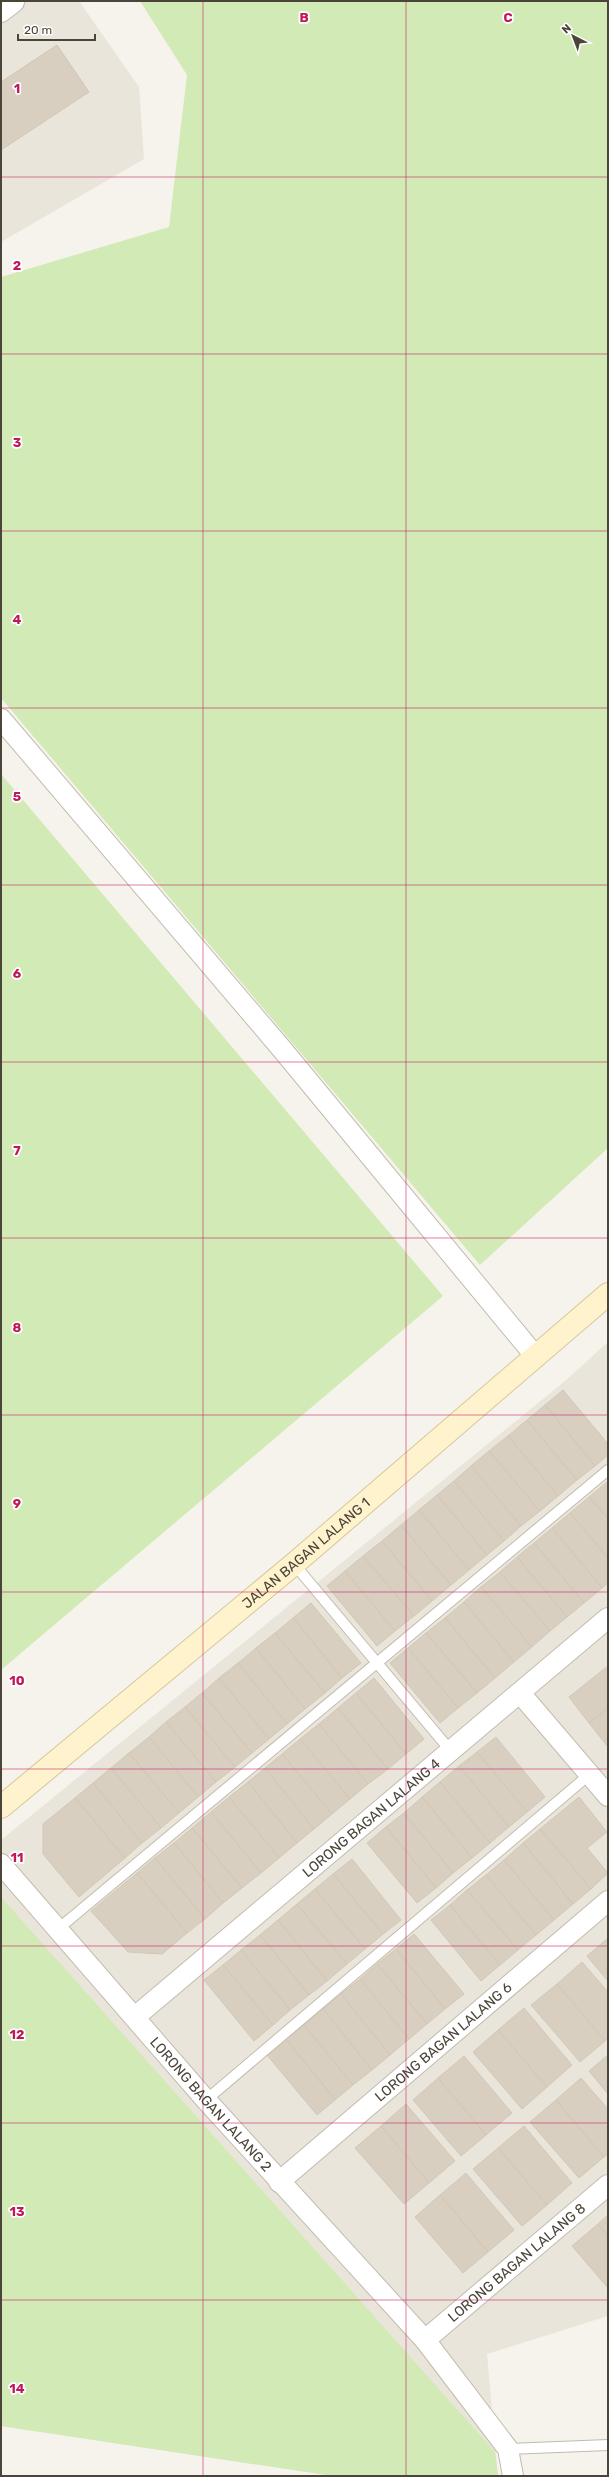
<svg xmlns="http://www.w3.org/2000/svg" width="609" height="2477" viewBox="0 0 609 2477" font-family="Rubik,sans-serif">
  <rect width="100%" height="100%" fill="#f6f3ec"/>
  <g fill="#eae5da">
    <polygon points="1,1 79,1 139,87 144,159 1,242"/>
    <polygon points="608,1342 608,2316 487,2354 498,2476 333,2476 1,2426 1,1840 565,1381"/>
  </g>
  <g fill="#d2eab5">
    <polygon points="140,1 608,1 608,1148 480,1265 1,698 1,277 169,227 187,75"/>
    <polygon points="1,774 443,1296 1,1670"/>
    <polygon points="1,1897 495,2452 498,2476 333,2476 1,2426"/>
  </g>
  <g fill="#d8cfc1" stroke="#d3c7b4">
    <polygon points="57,45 89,92 1,150 1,82"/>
    <polygon points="563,1390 608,1444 608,1455 595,1466 545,1405"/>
    <polygon points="545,1405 595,1466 577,1480 527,1420"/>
    <polygon points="527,1420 577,1480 558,1496 508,1436"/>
    <polygon points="508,1436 558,1496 540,1511 489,1451"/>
    <polygon points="489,1451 540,1511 521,1526 471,1466"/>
    <polygon points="471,1466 521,1526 504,1541 454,1481"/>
    <polygon points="454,1481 504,1541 487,1555 437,1495"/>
    <polygon points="607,1482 608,1483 608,1519 589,1497"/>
    <polygon points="437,1495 487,1555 469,1570 419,1510"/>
    <polygon points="589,1497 608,1519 608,1558 570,1513"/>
    <polygon points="419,1510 469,1570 451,1585 401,1525"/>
    <polygon points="570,1513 608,1558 608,1583 602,1588 552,1528"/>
    <polygon points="401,1525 451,1585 432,1601 382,1541"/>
    <polygon points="552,1528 602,1588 584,1603 534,1543"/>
    <polygon points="382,1541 432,1601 414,1616 363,1556"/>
    <polygon points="534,1543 584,1603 567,1617 517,1557"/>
    <polygon points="363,1556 414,1616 395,1631 345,1571"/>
    <polygon points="517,1557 567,1617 550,1631 500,1572"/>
    <polygon points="345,1571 395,1631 377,1646 327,1586"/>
    <polygon points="500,1572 550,1631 532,1647 481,1587"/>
    <polygon points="481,1587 532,1647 514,1662 464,1602"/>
    <polygon points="464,1602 514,1662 495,1678 445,1618"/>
    <polygon points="311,1603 361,1663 342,1678 293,1618"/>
    <polygon points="293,1618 342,1678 325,1693 275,1633"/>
    <polygon points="445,1618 495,1678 477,1693 426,1633"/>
    <polygon points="275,1633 325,1693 305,1709 256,1648"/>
    <polygon points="426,1633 477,1693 458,1708 408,1648"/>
    <polygon points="256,1648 305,1709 287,1724 238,1663"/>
    <polygon points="408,1648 458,1708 440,1723 390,1663"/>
    <polygon points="238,1663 287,1724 269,1739 219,1678"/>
    <polygon points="608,1666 608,1708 589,1723 569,1697"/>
    <polygon points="219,1678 269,1739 252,1753 202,1693"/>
    <polygon points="374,1678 424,1739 406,1754 356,1693"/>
    <polygon points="202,1693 252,1753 235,1767 185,1707"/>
    <polygon points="356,1693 406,1754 388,1769 338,1708"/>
    <polygon points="185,1707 235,1767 216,1782 166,1722"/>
    <polygon points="338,1708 388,1769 368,1784 319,1724"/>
    <polygon points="608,1708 608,1747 589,1723"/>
    <polygon points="166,1722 216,1782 198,1797 149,1737"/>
    <polygon points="319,1724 368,1784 350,1799 300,1739"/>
    <polygon points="149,1737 198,1797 179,1813 129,1753"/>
    <polygon points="496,1737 545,1797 527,1812 477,1752"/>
    <polygon points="300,1739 350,1799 332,1814 282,1754"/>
    <polygon points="477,1752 527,1812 509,1827 459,1766"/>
    <polygon points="129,1753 179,1813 161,1828 111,1768"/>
    <polygon points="282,1754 332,1814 314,1829 265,1768"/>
    <polygon points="459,1766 509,1827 490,1843 440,1782"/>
    <polygon points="111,1768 161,1828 142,1843 93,1783"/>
    <polygon points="265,1768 314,1829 297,1843 248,1782"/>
    <polygon points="248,1782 297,1843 279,1858 229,1797"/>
    <polygon points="440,1782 490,1843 472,1858 422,1797"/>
    <polygon points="93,1783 142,1843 125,1858 75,1798"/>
    <polygon points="229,1797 279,1858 261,1873 211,1812"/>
    <polygon points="422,1797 472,1858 453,1873 404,1813"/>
    <polygon points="579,1797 607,1832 587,1848 608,1873 591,1889 540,1829"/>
    <polygon points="75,1798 125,1858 79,1897 43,1854 43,1824"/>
    <polygon points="211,1812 261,1873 242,1888 192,1828"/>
    <polygon points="404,1813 453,1873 436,1888 386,1827"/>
    <polygon points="386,1827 436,1888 417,1903 367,1843"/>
    <polygon points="192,1828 242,1888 223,1903 174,1843"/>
    <polygon points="540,1829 591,1889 573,1904 523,1843"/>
    <polygon points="174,1843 223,1903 205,1919 155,1858"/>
    <polygon points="523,1843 573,1904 554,1920 504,1860"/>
    <polygon points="155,1858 205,1919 187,1933 137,1873"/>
    <polygon points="352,1859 401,1920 383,1934 333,1874"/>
    <polygon points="504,1860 554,1920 536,1935 486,1875"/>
    <polygon points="137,1873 187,1933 162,1954 128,1952 91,1911"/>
    <polygon points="333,1874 383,1934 365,1949 315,1889"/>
    <polygon points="486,1875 536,1935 518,1950 467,1890"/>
    <polygon points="315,1889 365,1949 347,1964 297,1904"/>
    <polygon points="467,1890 518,1950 500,1965 450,1905"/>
    <polygon points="297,1904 347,1964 327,1981 278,1920"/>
    <polygon points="450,1905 500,1965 481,1981 431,1920"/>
    <polygon points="278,1920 327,1981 309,1995 260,1935"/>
    <polygon points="414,1934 464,1994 445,2009 396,1949"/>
    <polygon points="260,1935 309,1995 290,2010 241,1950"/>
    <polygon points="608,1938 608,1981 587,1956"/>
    <polygon points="396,1949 445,2009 427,2024 377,1964"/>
    <polygon points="241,1950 290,2010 273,2025 223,1965"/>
    <polygon points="582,1962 608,1992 608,2038 605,2041 557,1984"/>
    <polygon points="377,1964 427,2024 409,2039 360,1979"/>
    <polygon points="223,1965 273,2025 254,2041 204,1980"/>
    <polygon points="360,1979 409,2039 390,2055 341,1994"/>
    <polygon points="557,1984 605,2041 580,2062 531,2005"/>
    <polygon points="341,1994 390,2055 372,2070 323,2009"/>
    <polygon points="524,2008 572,2065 547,2087 498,2030"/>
    <polygon points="323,2009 372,2070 353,2085 304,2025"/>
    <polygon points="304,2025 353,2085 335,2100 286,2039"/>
    <polygon points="498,2030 547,2087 522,2109 473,2052"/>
    <polygon points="286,2039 335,2100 317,2115 267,2055"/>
    <polygon points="608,2055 608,2094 589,2071"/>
    <polygon points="464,2056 512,2113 486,2135 438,2078"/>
    <polygon points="438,2078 486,2135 461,2156 413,2100"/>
    <polygon points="581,2078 608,2109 608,2154 604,2157 556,2100"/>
    <polygon points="556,2100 604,2157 579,2178 530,2122"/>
    <polygon points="406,2104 455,2161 429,2183 381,2126"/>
    <polygon points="381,2126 429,2183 404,2204 355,2148"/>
    <polygon points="524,2126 572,2183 547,2205 498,2148"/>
    <polygon points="498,2148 547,2205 522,2226 473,2169"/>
    <polygon points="466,2173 514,2230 488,2252 440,2195"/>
    <polygon points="440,2195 488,2252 463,2273 415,2217"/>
    <polygon points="608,2215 608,2237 598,2224"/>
    <polygon points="598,2224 608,2237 608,2288 572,2246"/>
  </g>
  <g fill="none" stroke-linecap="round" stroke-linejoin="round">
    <defs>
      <g id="lane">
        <polyline points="294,1564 450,1750"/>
        <polyline points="58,1929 608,1470"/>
        <polyline points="206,2100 590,1774"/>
        <polyline points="508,2449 608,2445"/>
      </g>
      <g id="street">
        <polyline points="1,12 14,2"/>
        <polyline points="1,719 281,1048 536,1357"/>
        <polyline points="520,1693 608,1796"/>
        <path id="s1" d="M1 1864 206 2100 425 2340 508 2449 513 2476"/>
        <path id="s2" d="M135 2017 608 1618"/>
        <path id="s3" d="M279 2182 608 1901"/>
        <path id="s4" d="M425 2340 608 2185"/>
      </g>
      <g id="secondary">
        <path id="s5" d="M1 1807 294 1564 608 1294"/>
      </g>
    </defs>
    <use href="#lane" stroke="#c2bbae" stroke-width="12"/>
    <use href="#street" stroke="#c2bbae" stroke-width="22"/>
    <use href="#secondary" stroke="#d6c79b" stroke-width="24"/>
    <use href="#lane" stroke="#fff" stroke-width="10"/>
    <use href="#street" stroke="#fff" stroke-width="20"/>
    <use href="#secondary" stroke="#fff3cd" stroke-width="22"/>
  </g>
  <path fill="none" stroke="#c2185b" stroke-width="1" stroke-opacity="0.55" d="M203 1V2476M406 1V2476M1 177H608M1 354H608M1 531H608M1 708H608M1 885H608M1 1062H608M1 1238H608M1 1415H608M1 1592H608M1 1769H608M1 1946H608M1 2123H608M1 2300H608"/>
  <g text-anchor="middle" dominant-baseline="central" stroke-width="3.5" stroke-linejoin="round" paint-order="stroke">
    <g font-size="14" fill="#4b4439" stroke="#fff">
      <text stroke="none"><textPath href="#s5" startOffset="397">JALAN BAGAN LALANG 1</textPath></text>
      <text stroke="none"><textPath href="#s2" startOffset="309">LORONG BAGAN LALANG 4</textPath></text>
      <text stroke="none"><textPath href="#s3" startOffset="216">LORONG BAGAN LALANG 6</textPath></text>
      <text stroke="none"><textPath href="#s1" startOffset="319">LORONG BAGAN LALANG 2</textPath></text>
      <text stroke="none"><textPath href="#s4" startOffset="120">LORONG BAGAN LALANG 8</textPath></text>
    </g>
  </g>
  <g font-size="13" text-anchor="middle" font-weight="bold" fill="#c2185b" stroke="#fff" stroke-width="3.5" stroke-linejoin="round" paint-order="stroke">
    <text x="304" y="22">B</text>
    <text x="508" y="22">C</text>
    <text x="17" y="93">1</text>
    <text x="17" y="270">2</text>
    <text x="17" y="447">3</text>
    <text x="17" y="624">4</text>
    <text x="17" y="801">5</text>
    <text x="17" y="978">6</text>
    <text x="17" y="1155">7</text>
    <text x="17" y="1332">8</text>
    <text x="17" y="1508">9</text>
    <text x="17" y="1685">10</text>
    <text x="17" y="1862">11</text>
    <text x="17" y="2039">12</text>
    <text x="17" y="2216">13</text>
    <text x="17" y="2393">14</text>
  </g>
  <rect width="609" height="2477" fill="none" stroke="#4b4439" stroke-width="4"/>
  <g transform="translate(573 36) rotate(318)" stroke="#ffffff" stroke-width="3" paint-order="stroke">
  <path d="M0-3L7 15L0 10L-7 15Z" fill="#4b4439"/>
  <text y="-6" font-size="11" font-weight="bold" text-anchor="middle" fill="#4b4439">N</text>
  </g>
  <path d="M18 34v6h77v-6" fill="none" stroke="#4b4439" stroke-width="2"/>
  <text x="24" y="34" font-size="12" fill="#4b4439" stroke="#ffffff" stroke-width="3" paint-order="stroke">20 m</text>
</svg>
